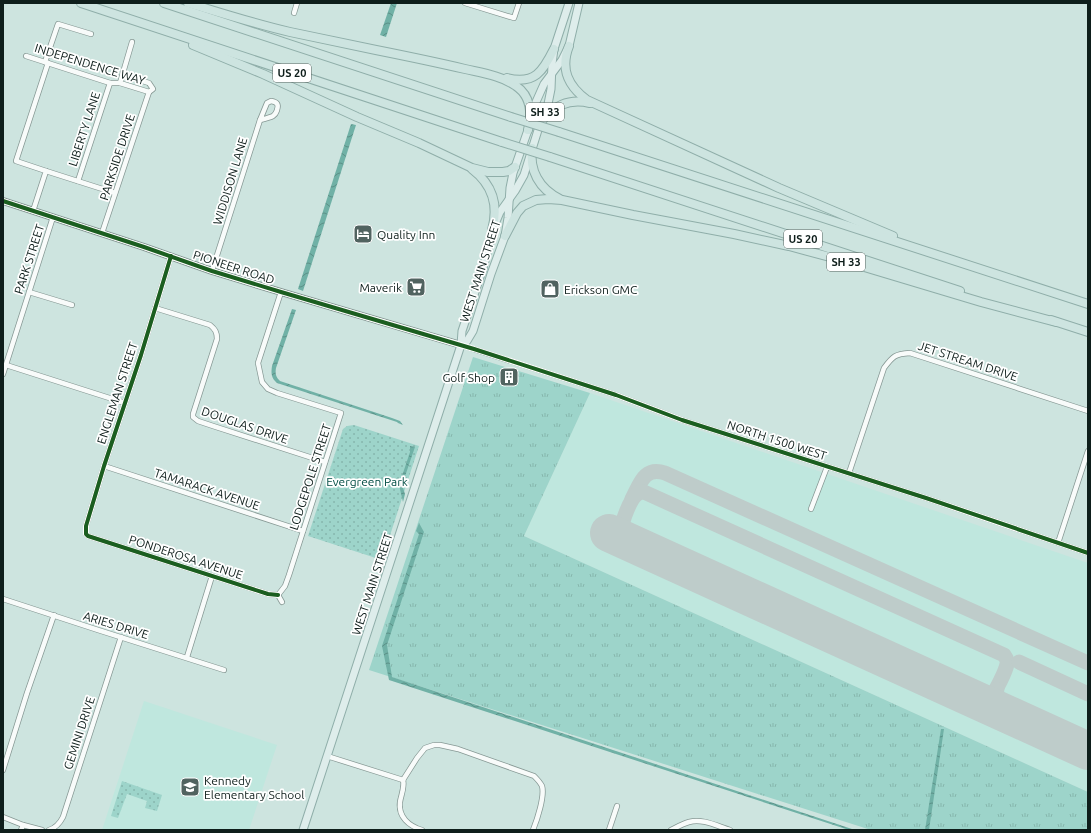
<svg xmlns="http://www.w3.org/2000/svg" width="1091" height="833" viewBox="0 0 1091 833" font-family="Ubuntu,sans-serif">
  <defs>
    <pattern id="grass-tufts" width="24" height="20" patternUnits="userSpaceOnUse"><rect width="24" height="20" fill="#9dd4ca"/><path d="M3 7l-1-3M5 7V3M7 7l1-3M15 17l-1-3M17 17v-4M19 17l1-3" fill="none" stroke="#86b6ad"/></pattern>
    <pattern id="park-dots" width="8" height="8" patternUnits="userSpaceOnUse"><rect width="8" height="8" fill="#9dd4ca"/><path d="M2 2h.1M6 6h.1" fill="none" stroke="#86b6ad" stroke-width="1.8" stroke-linecap="round"/></pattern>
    <pattern id="water-waves" width="16" height="10" patternUnits="userSpaceOnUse"><rect width="16" height="10" fill="#70b1a6"/><path d="M0 5q4-4 8 0t8 0" fill="none" stroke="#5a8f86"/></pattern>
  </defs>
  <rect width="100%" height="100%" fill="#cde4df"/>
  <g fill="#bfe7de">
    <polygon points="590,393 1088,563 1088,792 524,536"/>
    <polygon points="144,701 277,745 249,830 102,830"/>
  </g>
  <polygon fill="url(#grass-tufts)" points="473,357 590,393 524,536 1088,792 1088,830 871,830 369,670"/>
  <g fill="url(#park-dots)">
    <polygon points="354,425 419,446 382,560 308,536 343,429 347,426"/>
    <polygon points="122,781 162,795 157,811 145,808 147,801 127,794 118,818 111,816"/>
  </g>
  <g fill="url(#water-waves)">
    <polygon points="391,3 397,3 386,37 380,35"/>
    <polygon points="351,124 356,125 303,291 298,289"/>
    <path d="M292 309 296 310 276 368C275 374 276 377 280 381L392 418 400 421 403 425 398 423 397 422 277 383C271 378 271 373 272 366Z"/>
    <polygon points="410,446 415,447 402,485 405,494 403,502 399,485 410,452"/>
    <polygon points="419,523 424,532 387,645 392,677 855,830 849,830 389,680 382,646 419,534 416,531"/>
    <polygon points="941,729 944,729 929,830 925,830"/>
  </g>
  <g fill="none" stroke-linecap="round" stroke-linejoin="round">
    <g stroke="#beccca" stroke-width="15">
      <path d="M632 499C640 484 644 466 665 473L1088 663"/>
      <path d="M629 542C626 538 623 533 622 528 622 521 630 500 636 495 638 493 641 492 644 492L1004 655C1006 658 1008 660 1007 664 1006 670 996 692 991 695 986 699 979 700 973 699"/>
      <polyline points="1019,662 1088,694"/>
      <path d="M997 689C994 700 998 708 1007 714"/>
    </g>
    <polyline stroke="#beccca" stroke-width="38" points="609,533 1088,751"/>
    <defs>
      <g id="street">
        <polyline points="465,3 514,18 519,3"/>
        <polyline points="294,13 297,3"/>
        <polyline points="26,56 110,83 120,83 149,92"/>
        <polyline points="45,62 58,24 91,34"/>
        <polyline points="120,83 132,42"/>
        <path d="M271 101C277 102 279 104 277 110 276 113 276 114 273 116 269 118 264 119 260 120L267 103Z"/>
        <polyline points="46,171 115,193"/>
        <polyline points="78,181 110,83"/>
        <polyline points="33,211 46,171 16,161 48,63"/>
        <polyline points="102,233 149,92 153,89 149,83 123,75"/>
        <polyline points="171,256 141,355 104,466 86,526 86,534 88,536 268,594 278,595"/>
        <polyline points="212,271 260,120"/>
        <polyline points="29,292 72,305"/>
        <path d="M155 308 210 325C215 329 217 332 217 339L193 414V417L198 421 213 426 325 462"/>
        <polyline points="461,345 616,395 682,420 926,498 1088,553"/>
        <polyline points="6,365 125,403"/>
        <polyline points="3,374 53,217"/>
        <polyline points="104,466 303,531"/>
        <path d="M849 473 884 368C893 356 895 354 910 353L1088 411"/>
        <polyline points="811,509 827,467"/>
        <polyline points="1058,543 1088,451"/>
        <polyline points="278,595 285,586 289,575 341,413 277,393 268,389 262,382 258,363 281,292"/>
        <polyline points="278,595 282,602"/>
        <polyline points="3,599 98,630 224,670"/>
        <polyline points="187,657 212,576"/>
        <polyline points="327,756 403,780"/>
        <polyline points="3,770 27,693 54,615"/>
        <path d="M403 780 417 758 425 748 434 745H440L458 749 534 776C537 779 540 782 542 786 545 796 537 820 533 830"/>
        <path d="M403 780C405 787 401 795 400 802 398 817 409 826 422 830"/>
        <polyline points="3,817 23,825 21,830"/>
        <polyline points="23,825 42,830"/>
        <path d="M49 830C55 828 60 823 63 817L121 637"/>
        <polyline points="609,830 617,806"/>
        <path d="M671 830C677 827 682 824 689 822 702 818 717 826 730 830"/>
      </g>
      <polyline id="secondary" points="3,201 144,247 212,271 281,292 461,345"/>
      <g id="primary">
        <polyline points="461,345 467,341 473,331 491,274 505,236 508,218 510,188 513,173 528,130 536,102 544,84 562,60 569,46 579,3"/>
        <polyline points="303,830 461,345 462,331 483,268 495,224 500,212 515,191 524,175 538,130 548,104 551,89 552,64 554,49 569,3"/>
      </g>
      <g id="highway">
        <polyline points="81,3 502,142"/>
        <polyline points="164,3 511,117"/>
        <path d="M188 3C221 13 255 24 290 32 318 38 347 44 376 50 406 56 435 62 465 69 482 73 502 76 516 86 531 96 532 114 528 130"/>
        <polyline points="193,45 263,74 357,117 419,143 472,168 488,172 503,172 509,171 515,167"/>
        <path d="M569 46C560 69 568 86 587 100L779 188 893 236"/>
        <path d="M507 78C535 85 543 71 554 49"/>
        <path d="M540 123C553 106 568 98 590 103"/>
        <polyline points="559,132 1088,304"/>
        <path d="M532 148C529 170 539 189 560 199"/>
        <polyline points="550,157 960,291"/>
        <path d="M472 169C493 185 499 205 492 230"/>
        <polyline points="505,236 517,213 523,206 536,200 548,199 562,200 633,215 734,234 789,246 841,260 981,302 1056,322"/>
        <polyline points="1051,320 1088,332"/>
      </g>
    </defs>
    <use href="#street" stroke="#869894" stroke-width="6"/>
    <use href="#secondary" stroke="#869894" stroke-width="8"/>
    <use href="#primary" stroke="#8faea9" stroke-width="9"/>
    <use href="#highway" stroke="#8faea9" stroke-width="10"/>
    <use href="#street" stroke="#f8fbfa" stroke-width="4.5"/>
    <use href="#secondary" stroke="#f8fbfa" stroke-width="6"/>
    <use href="#primary" stroke="#deedeb" stroke-width="7"/>
    <use href="#highway" stroke="#cde4e0" stroke-width="8"/>
    <defs>
      <g id="highway-bridge">
        <polyline points="511,117 559,132"/>
        <polyline points="502,142 550,157"/>
      </g>
    </defs>
    <use href="#highway-bridge" stroke="#8faea9" stroke-width="10" stroke-linecap="butt"/>
    <use href="#highway-bridge" stroke="#cde4e0" stroke-width="8"/>
    <defs>
      <g id="cycleway">
        <polyline points="3,201 144,247 212,271 281,292 474,349 616,395 682,420 926,498 1088,553"/>
        <polyline points="171,256 141,355 104,466 86,526 86,534 88,536 268,594 278,595"/>
      </g>
    </defs>
    <use href="#cycleway" stroke="#fff" stroke-width="6"/>
    <use href="#cycleway" stroke="#1b5e20" stroke-width="4"/>
  </g>
  <defs>
    <symbol id="hotel-square" viewBox="-11 -11 22 22"><rect x="-9" y="-9" width="18" height="18" rx="4" fill="#516360" stroke="#fff"/><path d="M-6-4.5h1.5V1H6V5H4.5V3h-9V5H-6ZM-4 0a1.8 1.8 0 1 1 3.6 0ZM.5 0V-2.5h3Q6-2.5 6 0Z" fill="#fff"/></symbol>
    <symbol id="supermarket-square" viewBox="-11 -11 22 22"><rect x="-9" y="-9" width="18" height="18" rx="4" fill="#516360" stroke="#fff"/><path d="M-6-5.5h2.5l.6 2H6L4.5 2H-2.5L-4.4-4H-6ZM-1.5 3.2a1.3 1.3 0 1 0 .1 0ZM3 3.2a1.3 1.3 0 1 0 .1 0Z" fill="#fff"/></symbol>
    <symbol id="shop-square" viewBox="-11 -11 22 22"><rect x="-9" y="-9" width="18" height="18" rx="4" fill="#516360" stroke="#fff"/><path d="M-5-2.5h2.3a2.7 3.5 0 0 1 5.4 0H5L5.5 6h-11ZM-1.5-2.5h3a1.5 2.3 0 0 0-3 0Z" fill="#fff"/></symbol>
    <symbol id="building-square" viewBox="-11 -11 22 22"><rect x="-9" y="-9" width="18" height="18" rx="4" fill="#516360" stroke="#fff"/><path d="M-4-6H4V6H1V3H-1V6H-4ZM-2.5-4.3h1.7v1.8h-1.7ZM.8-4.3h1.7v1.8H.8ZM-2.5-1h1.7V.8h-1.7ZM.8-1h1.7V.8H.8Z" fill="#fff"/></symbol>
    <symbol id="school-square" viewBox="-11 -11 22 22"><rect x="-9" y="-9" width="18" height="18" rx="4" fill="#516360" stroke="#fff"/><path d="M0-5L7-2L0 1L-7-2ZM-4 1L0 2.5L4 1V4Q0 6-4 4Z" fill="#fff"/></symbol>
  </defs>
  <g fill-rule="evenodd">
    <use href="#hotel-square" x="352" y="223" width="22" height="22"/>
    <use href="#supermarket-square" x="405" y="276" width="22" height="22"/>
    <use href="#shop-square" x="539" y="278" width="22" height="22"/>
    <use href="#building-square" x="498" y="366" width="22" height="22"/>
    <use href="#school-square" x="179" y="776" width="22" height="22"/>
  </g>
  <g text-anchor="middle" dominant-baseline="central" stroke-width="3.5" stroke-linejoin="round" paint-order="stroke">
    <g fill="#fff" stroke="#56625f" stroke-width="1">
      <rect x="273" y="64" width="38" height="18" rx="3"/>
      <rect x="526" y="103" width="38" height="18" rx="3"/>
      <rect x="784" y="230" width="38" height="18" rx="3"/>
      <rect x="827" y="253" width="38" height="18" rx="3"/>
    </g>
    <g font-size="11" font-weight="bold" fill="#0e1e1b">
      <text x="292" y="73">US 20</text>
      <text x="545" y="112">SH 33</text>
      <text x="803" y="239">US 20</text>
      <text x="846" y="262">SH 33</text>
    </g>
    <g font-size="12" fill="#0e1e1b" stroke="#fff">
      <text transform="translate(90 64) rotate(17)">INDEPENDENCE WAY</text>
      <text transform="translate(84 129) rotate(-72)">LIBERTY LANE</text>
      <text transform="translate(117 157) rotate(-72)">PARKSIDE DRIVE</text>
      <text transform="translate(230 181) rotate(-73)">WIDDISON LANE</text>
      <text transform="translate(29 259) rotate(-72)">PARK STREET</text>
      <text transform="translate(234 267) rotate(18)">PIONEER ROAD</text>
      <text transform="translate(480 271) rotate(-72)">WEST MAIN STREET</text>
      <text transform="translate(968 361) rotate(18)">JET STREAM DRIVE</text>
      <text transform="translate(117 393) rotate(-72)">ENGLEMAN STREET</text>
      <text transform="translate(245 425) rotate(19)">DOUGLAS DRIVE</text>
      <text transform="translate(777 440) rotate(18)">NORTH 1500 WEST</text>
      <text transform="translate(310 477) rotate(-72)">LODGEPOLE STREET</text>
      <text transform="translate(207 489) rotate(18)">TAMARACK AVENUE</text>
      <text transform="translate(186 557) rotate(18)">PONDEROSA AVENUE</text>
      <text transform="translate(372 584) rotate(-72)">WEST MAIN STREET</text>
      <text transform="translate(116 625) rotate(17)">ARIES DRIVE</text>
      <text transform="translate(79 733) rotate(-72)">GEMINI DRIVE</text>
    </g>
    <g font-size="12" fill="#0e1e1b" stroke="#fff" text-anchor="start">
      <text x="377" y="234">Quality Inn</text>
      <text x="402" y="287" text-anchor="end">Maverik</text>
      <text x="564" y="289">Erickson GMC</text>
      <text x="495" y="377" text-anchor="end">Golf Shop</text>
      <text x="204" y="780">Kennedy<tspan x="204" dy="14">Elementary School</tspan></text>
    </g>
    <g font-size="12" fill="#004c43" stroke="#fff">
      <text x="367" y="481">Evergreen Park</text>
    </g>
  </g>
  <rect width="1091" height="833" fill="none" stroke="#0e1e1b" stroke-width="8"/>
</svg>
